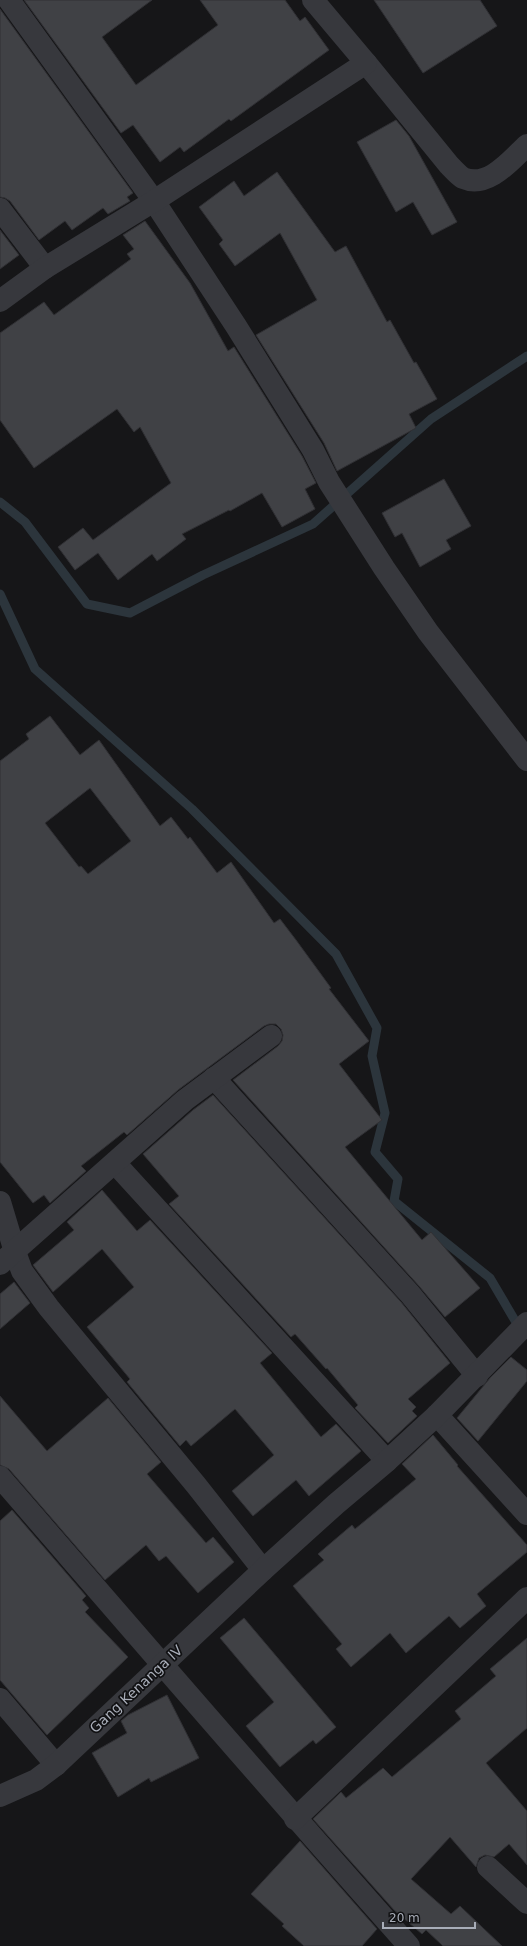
<svg xmlns="http://www.w3.org/2000/svg" width="527" height="1946" viewBox="0 0 527 1946" font-family="'DejaVu Sans',sans-serif">
  <rect width="100%" height="100%" fill="#161618"/>
  <g fill="none" stroke-linecap="round" stroke-linejoin="round">
    <g stroke="#2c353c" stroke-width="9">
      <polyline points="0,502 25,522 87,604 130,613 203,575 313,524 431,419 527,356"/>
      <polyline points="0,594 35,669 192,809 336,954 377,1028 372,1056 385,1113 375,1152 398,1179 394,1201 490,1278 520,1329"/>
    </g>
  </g>
  <g fill="#404145" stroke="#303034" fill-rule="evenodd">
    <polygon points="24,0 152,0 102,37 136,85 218,25 200,0 285,0 300,21 305,17 329,50 231,121 229,119 184,152 180,147 160,162 133,125 121,133"/>
    <polygon points="374,0 480,0 497,26 423,73"/>
    <polygon points="0,9 133,193 127,197 130,201 108,214 103,208 72,230 65,221 39,240 10,201 5,198 0,197"/>
    <polygon points="396,120 409,136 457,222 432,235 413,202 396,212 357,142"/>
    <polygon points="277,172 335,252 346,246 387,322 390,320 414,363 416,362 437,399 409,414 416,428 337,471 324,443 256,335 317,300 280,233 235,266 219,244 223,240 199,207 234,181 244,196"/>
    <polygon points="145,221 190,283 228,351 234,347 302,456 316,483 305,489 315,509 282,527 262,493 230,511 229,510 182,534 186,539 157,561 152,554 118,580 98,553 75,570 58,547 83,528 93,540 171,483 140,427 134,432 117,409 34,468 0,420 0,333 44,302 54,315 131,259 127,254 134,249 123,235"/>
    <polygon points="0,230 19,255 0,269"/>
    <polygon points="444,479 471,526 446,540 451,549 420,567 402,533 395,537 382,513"/>
    <path d="M50 716 80 755 99 740 160 826 171 817 188 839 190 837 217 873 231 862 274 923 280 919 296 940 331 988 329 989 369 1041 339 1064 382 1120 345 1147 422 1240 431 1232 480 1288 445 1317 419 1286 233 1080 278 1046 282 1041 283 1035 281 1029 276 1024H269L264 1026 178 1090 127 1135 124 1132 81 1166 86 1171 50 1203 44 1195 33 1203 0 1162V761L29 739 26 734ZM90 788 131 841 88 874 81 866 79 867 45 823Z"/>
    <polygon points="213,1095 401,1302 450,1363 408,1399 416,1407 412,1411 417,1416 388,1443 355,1408 358,1405 327,1368 326,1369 295,1334 291,1337 169,1204 179,1196 143,1154 193,1110"/>
    <polygon points="102,1190 137,1231 150,1220 272,1353 260,1363 321,1437 336,1424 361,1451 309,1496 296,1480 253,1516 232,1491 274,1455 235,1409 191,1446 186,1440 180,1446 127,1382 130,1379 87,1327 134,1287 102,1249 53,1292 33,1265 74,1230 67,1222"/>
    <polygon points="14,1282 30,1303 0,1329 0,1294"/>
    <polygon points="511,1357 527,1370 527,1381 478,1441 457,1418 490,1378"/>
    <polygon points="0,1396 47,1451 108,1398 161,1462 147,1474 206,1543 213,1537 234,1562 198,1593 166,1556 159,1561 146,1545 105,1580 9,1469 0,1465"/>
    <polygon points="433,1435 458,1465 457,1466 527,1545 527,1552 477,1594 486,1606 460,1628 449,1616 406,1653 390,1633 351,1667 336,1649 342,1644 293,1586 324,1560 318,1554 352,1525 355,1529 416,1479 402,1464"/>
    <polygon points="12,1510 86,1596 82,1600 89,1608 85,1612 128,1657 47,1735 0,1680 0,1521"/>
    <polygon points="244,1618 336,1727 316,1744 313,1740 280,1767 246,1726 274,1702 220,1638"/>
    <polygon points="527,1638 527,1728 486,1763 527,1811 527,1865 509,1844 494,1857 485,1855 479,1858 476,1867 450,1837 411,1879 451,1914 460,1906 502,1946 443,1946 426,1930 422,1934 394,1910 313,1819 341,1792 346,1798 383,1768 392,1777 461,1719 455,1711 496,1676 490,1669"/>
    <polygon points="167,1695 199,1758 151,1782 149,1778 118,1797 92,1753 127,1733 121,1721 128,1715"/>
    <polygon points="300,1841 377,1929 362,1946 304,1946 282,1926 284,1924 251,1894"/>
  </g>
  <g fill="none" stroke-linecap="round" stroke-linejoin="round">
    <g stroke="#37383d" stroke-width="22">
      <polyline points="9,0 154,201 236,326 313,450 329,482 384,568 428,632 527,760"/>
      <path d="M366 63 449 165C453 169 458 175 463 178 488 189 511 160 527 145"/>
      <polyline points="0,209 45,268"/>
      <polyline points="0,301 45,268 154,201 366,63 313,0"/>
      <polyline points="214,1078 410,1294 477,1376"/>
      <polyline points="115,1163 387,1461"/>
      <polyline points="0,1202 15,1252 22,1271 49,1308 196,1485 263,1570"/>
      <polyline points="0,1264 185,1100 271,1036"/>
      <polyline points="437,1415 527,1514"/>
      <path d="M0 1477C136 1634 271 1791 409 1946"/>
      <polyline points="0,1699 56,1765"/>
      <polyline points="0,1796 36,1780 56,1765 263,1570 336,1504 387,1461 437,1415 527,1323"/>
      <polyline points="295,1819 527,1598"/>
      <polyline points="488,1867 527,1903"/>
    </g>
  </g>
  <g text-anchor="middle" dominant-baseline="central" stroke-width="3.5" stroke-linejoin="round" paint-order="stroke">
    <g font-size="14" fill="#a8adb8" stroke="#111113">
      <text transform="translate(136 1689) rotate(-43)">Gang Kenanga IV</text>
    </g>
  </g>
  <path d="M383 1922v6h92v-6" fill="none" stroke="#a8adb8" stroke-width="2"/>
  <text x="389" y="1922" font-size="12" fill="#a8adb8" stroke="#111113" stroke-width="3" paint-order="stroke">20 m</text>
</svg>
